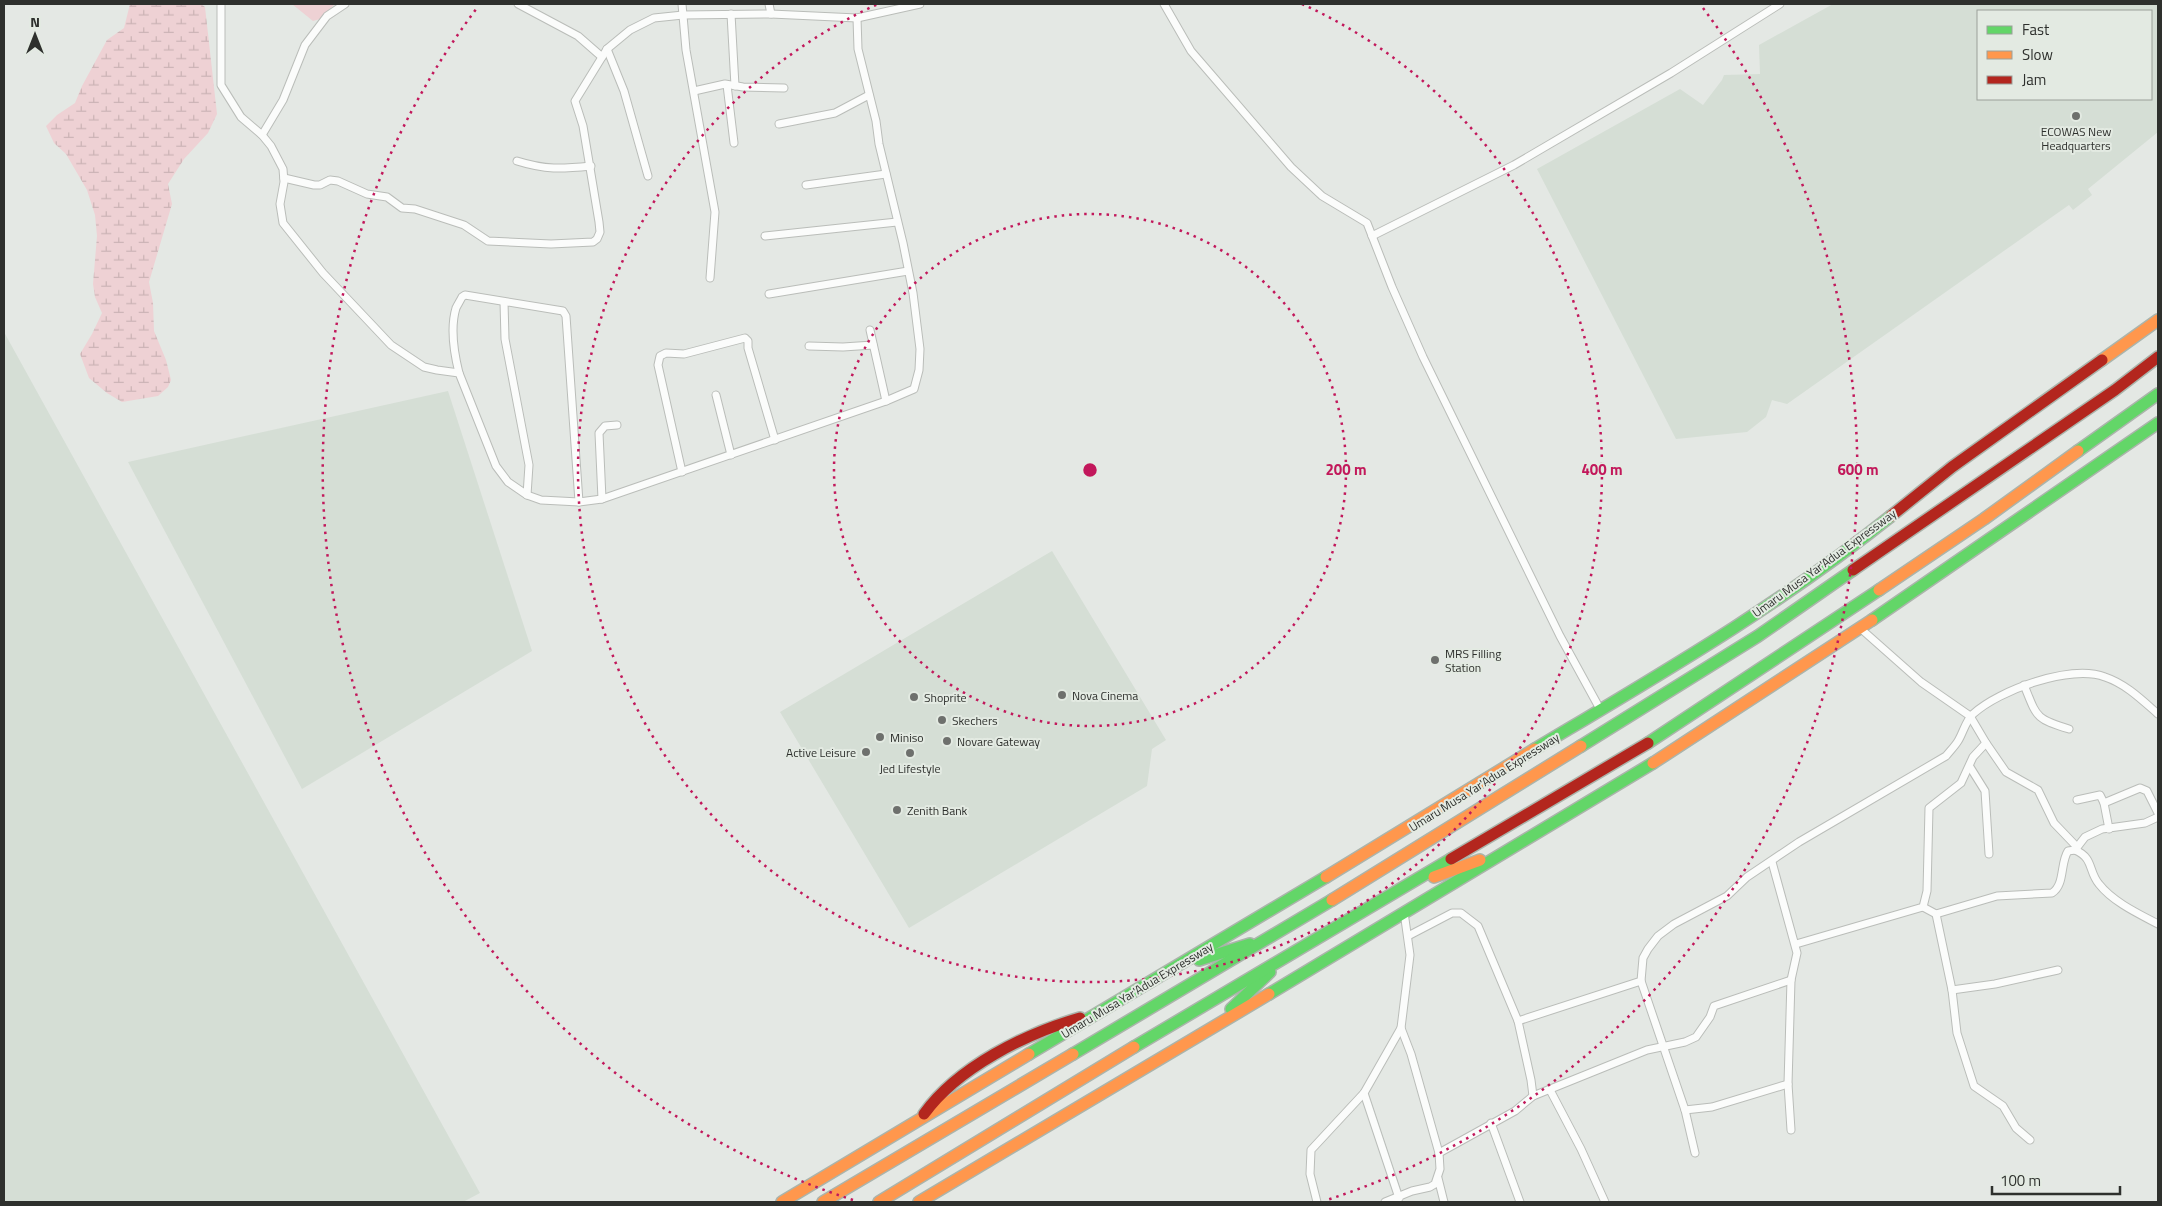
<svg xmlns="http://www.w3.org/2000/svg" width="2162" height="1206" viewBox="0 0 2162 1206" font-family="'Titillium Web',sans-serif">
  <defs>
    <pattern id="wetland-marsh" width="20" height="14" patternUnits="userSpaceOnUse" patternTransform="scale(1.25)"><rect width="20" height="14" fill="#eed1d4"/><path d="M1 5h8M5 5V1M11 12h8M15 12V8" fill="none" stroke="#ccb4b6"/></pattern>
  </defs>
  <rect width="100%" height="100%" fill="#e4e8e4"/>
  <g fill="#d5ded5" fill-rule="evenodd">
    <path d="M1833 4H2158V132L2088 189 2092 195 2073 210 2069 205 1787 404 1772 400 1766 417 1747 432 1676 439 1537 169 1680 89 1703 105 1722 80 1724 75 1760 74 1759 45ZM1978 11H2151V99H1978Z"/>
    <polygon points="4,332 480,1193 463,1202 4,1202"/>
    <polygon points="448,391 532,651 302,789 128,462"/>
    <polygon points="1052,551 1166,740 1152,749 1147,786 909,928 780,712"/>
  </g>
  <polygon fill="#eed1d4" points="292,4 335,4 320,19 313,21"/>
  <polygon fill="url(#wetland-marsh)" points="130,4 201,4 205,7 217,114 208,133 184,159 168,184 172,204 149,282 153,303 154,331 166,360 171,380 168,387 158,396 122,402 107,393 89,378 80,354 92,334 102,313 95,297 93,284 97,236 95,215 87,190 66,154 54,143 46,126 57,115 75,103 82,86 107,40 124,28"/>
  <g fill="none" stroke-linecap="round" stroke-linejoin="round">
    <defs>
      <g id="street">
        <polyline points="221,4 221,85 241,117 262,135 271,146 283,169 284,182 280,204 283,223 323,273 391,345 424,367 437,370 459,373 496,466 508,482 527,495 541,500 579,502 602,499 886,401 914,389 919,370 920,349 913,293 903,243 879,144 876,121 858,49 857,18"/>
        <polyline points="518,4 578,36 602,57"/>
        <polyline points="682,4 686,50 715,212 710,278"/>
        <polyline points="769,4 771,14"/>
        <polyline points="1164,4 1191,51 1291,167 1322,196 1367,223 1392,287 1423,357 1560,636 1600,709"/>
        <polyline points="731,14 735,86"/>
        <polyline points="607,49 624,91 648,176"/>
        <polyline points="727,85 734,143"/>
        <polyline points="694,91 725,84 743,87 784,88"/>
        <polyline points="779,124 835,113 869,95"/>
        <polyline points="262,135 283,100 305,45 327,16 345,4"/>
        <path d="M517 161C546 170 561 169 591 166"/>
        <polyline points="284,178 314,185 320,185 330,180 338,181 367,194 387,197 402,208 415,209 464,225 488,241 551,244 593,242 597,239 600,232 599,222 583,126 575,101 607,49 630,30 654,18 683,15 771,14 857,18 920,4"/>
        <polyline points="806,185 886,174"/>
        <polyline points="765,236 897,222"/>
        <polyline points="1372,236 1514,165 1671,73 1780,4"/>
        <polyline points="769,294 908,271"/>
        <polyline points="504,302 505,339 529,465 527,495"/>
        <polyline points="870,330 886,401"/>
        <polyline points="809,346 843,347 873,345"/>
        <path d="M459 373C454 353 450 328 456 308 458 304 460 301 462 297L465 295 563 311 566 316 579 502"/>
        <polyline points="716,395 731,455"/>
        <polyline points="682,472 658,365 660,356 666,353 684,354 745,338 748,341 748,348 775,440"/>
        <polyline points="602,499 599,433 605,426 617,425"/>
        <path d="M2024 685C2037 717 2035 719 2069 729"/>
        <polyline points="1986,743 2006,772 2038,790 2054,823 2077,847"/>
        <polyline points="1970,767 1985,791 1989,854"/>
        <polyline points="2077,800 2100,795 2104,803"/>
        <polyline points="2109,829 2104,803 2140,788 2147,791 2158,813"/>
        <path d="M2075 850C2094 858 2088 871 2099 884 2113 902 2139 914 2158 924"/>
        <polyline points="1772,862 1797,953 1791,980 1788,1084 1791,1130"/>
        <path d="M1923 907 1936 914 1997 896 2052 893C2065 885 2060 863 2068 851L2075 850 2085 837 2102 829 2145 823 2158 817"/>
        <polyline points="1936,914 1952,990 1957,1033 1974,1086 2003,1106 2016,1128 2030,1140"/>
        <polyline points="1408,936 1452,913 1461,913 1478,926 1518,1021 1531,1080 1533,1096"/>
        <polyline points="1796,944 1923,907 1927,891 1929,808 1961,783 1973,757 1986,743 1970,716 1921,682 1860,628"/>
        <polyline points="1641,981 1685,1110 1695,1153"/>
        <polyline points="1952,990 1995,984 2058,970"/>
        <path d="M1518 1021 1641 981 1643 958 1648 949 1658 936 1674 924 1727 896 1747 877 1799 842 1946 756C1950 751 1955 746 1958 741 1963 733 1966 720 1973 714 1999 690 2071 664 2105 677 2126 684 2142 700 2158 714"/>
        <polyline points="1550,1090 1581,1149 1605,1202"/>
        <polyline points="1364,1093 1399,1198"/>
        <polyline points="1685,1110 1712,1107 1788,1084"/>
        <polyline points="1491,1123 1520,1202"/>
        <polyline points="1439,1153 1515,1111 1533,1096 1647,1050 1685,1042 1696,1037 1710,1017 1714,1006 1791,980"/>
        <polyline points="1438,1178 1444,1202"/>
        <polyline points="1317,1202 1310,1174 1311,1150 1364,1093 1401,1028"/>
        <polyline points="1385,1202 1412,1191 1430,1187 1435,1184 1440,1169 1439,1153 1411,1054 1401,1028 1410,955 1404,912"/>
      </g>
      <g id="fast">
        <polyline points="2078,451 2158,394"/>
        <polyline points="1872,620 2158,423"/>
        <polyline points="1648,743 1879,590"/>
        <polyline points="1581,746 1758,636 1853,570"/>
        <path d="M1535 749C1657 676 1780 605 1891 516"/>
        <polyline points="1199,960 1250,944"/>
        <polyline points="1269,994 1653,763"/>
        <polyline points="1231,1009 1270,972"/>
        <polyline points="1134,1047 1451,859"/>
        <polyline points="1029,1054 1326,877"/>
        <polyline points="1073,1054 1332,900"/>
      </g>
      <g id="slow">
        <polyline points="2102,360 2158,320"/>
        <polyline points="1879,590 1984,519 2078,451"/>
        <polyline points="1653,763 1872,620"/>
        <polyline points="1326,877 1535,749"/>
        <polyline points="1434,877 1480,860"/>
        <polyline points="1332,900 1581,746"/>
        <polyline points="782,1202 1029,1054"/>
        <polyline points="823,1202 1073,1054"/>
        <polyline points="879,1202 1134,1047"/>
        <polyline points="919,1202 1269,994"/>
      </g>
      <g id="jam">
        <polyline points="1891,516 1952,467 2102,360"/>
        <polyline points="1853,570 2115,390 2158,357"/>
        <polyline points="1451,859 1648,743"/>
        <path d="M924 1114C958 1067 1025 1034 1080 1018"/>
      </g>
    </defs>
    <use href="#street" stroke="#babdb9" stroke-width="9"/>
    <use href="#fast" stroke="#abb4ab" stroke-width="14"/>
    <use href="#slow" stroke="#abb4ab" stroke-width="14"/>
    <use href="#jam" stroke="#abb4ab" stroke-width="14"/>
    <use href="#street" stroke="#fbfcfb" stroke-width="7"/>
    <use href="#fast" stroke="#63d668" stroke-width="11"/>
    <use href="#slow" stroke="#ff974d" stroke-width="11"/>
    <use href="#jam" stroke="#b3261e" stroke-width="11"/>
  </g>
  <g fill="none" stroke="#c2185b" stroke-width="2.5" stroke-dasharray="2.5 5">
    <circle cx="1090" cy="470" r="256"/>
    <path d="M1302 4A512 512 0 1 1 878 4"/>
    <path d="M853 1200A768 768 0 0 1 477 8M1703 8A768 768 0 0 1 1327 1200"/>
  </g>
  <g fill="#6e706d" stroke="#e3eae2" stroke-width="2">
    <circle cx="2076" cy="116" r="5"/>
    <circle cx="1435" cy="660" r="5"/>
    <circle cx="1062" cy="695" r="5"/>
    <circle cx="914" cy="697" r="5"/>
    <circle cx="942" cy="720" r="5"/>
    <circle cx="880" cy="737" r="5"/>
    <circle cx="947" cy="741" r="5"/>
    <circle cx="866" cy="752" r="5"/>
    <circle cx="910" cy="753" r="5"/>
    <circle cx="897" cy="810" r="5"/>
  </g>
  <g text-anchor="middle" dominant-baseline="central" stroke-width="4" stroke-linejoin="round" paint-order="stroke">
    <g font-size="12" fill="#2e302d" stroke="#e3eae2" text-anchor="start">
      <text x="2076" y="131" text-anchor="middle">ECOWAS New<tspan x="2076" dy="14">Headquarters</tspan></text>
      <text x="1445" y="653">MRS Filling<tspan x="1445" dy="14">Station</tspan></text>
      <text x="1072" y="695">Nova Cinema</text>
      <text x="924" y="697">Shoprite</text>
      <text x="952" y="720">Skechers</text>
      <text x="890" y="737">Miniso</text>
      <text x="957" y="741">Novare Gateway</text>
      <text x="856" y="752" text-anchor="end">Active Leisure</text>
      <text x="910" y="768" text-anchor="middle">Jed Lifestyle</text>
      <text x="907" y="810">Zenith Bank</text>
    </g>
    <g font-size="12" fill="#2e302d" stroke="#e3eae2">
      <text transform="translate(1824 563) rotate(-36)">Umaru Musa Yar'Adua Expressway</text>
      <text transform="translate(1484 782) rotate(-32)">Umaru Musa Yar'Adua Expressway</text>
      <text transform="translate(1137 990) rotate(-31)">Umaru Musa Yar'Adua Expressway</text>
    </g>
  </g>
  <circle cx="1090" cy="470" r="8" fill="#c2185b" stroke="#e3eae2" stroke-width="2.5"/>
  <g font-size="15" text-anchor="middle" font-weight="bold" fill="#c2185b" stroke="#e3eae2" stroke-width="4" stroke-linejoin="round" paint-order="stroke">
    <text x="1346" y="475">200 m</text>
    <text x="1602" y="475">400 m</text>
    <text x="1858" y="475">600 m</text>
  </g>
  <rect width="2162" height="1206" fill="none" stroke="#2e302d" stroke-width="10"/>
  <rect x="1977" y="10" width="175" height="90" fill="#e3eae2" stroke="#9ba09a"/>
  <rect x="1987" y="26" width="25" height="8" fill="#63d668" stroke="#9ba09a"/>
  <text x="2022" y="35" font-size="15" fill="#2e302d">Fast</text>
  <rect x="1987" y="51" width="25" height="8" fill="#ff974d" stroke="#9ba09a"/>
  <text x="2022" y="60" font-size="15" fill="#2e302d">Slow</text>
  <rect x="1987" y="76" width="25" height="8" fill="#b3261e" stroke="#9ba09a"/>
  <text x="2022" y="85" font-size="15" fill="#2e302d">Jam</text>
  <g transform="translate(35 35)" stroke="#e3eae2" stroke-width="4" paint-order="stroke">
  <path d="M0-4L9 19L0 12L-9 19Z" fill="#2e302d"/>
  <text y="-8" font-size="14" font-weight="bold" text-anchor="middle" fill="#2e302d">N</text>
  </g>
  <path d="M1992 1186v8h128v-8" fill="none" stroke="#2e302d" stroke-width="2.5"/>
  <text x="2000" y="1186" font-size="15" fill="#2e302d" stroke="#e3eae2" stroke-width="4" paint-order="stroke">100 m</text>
</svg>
